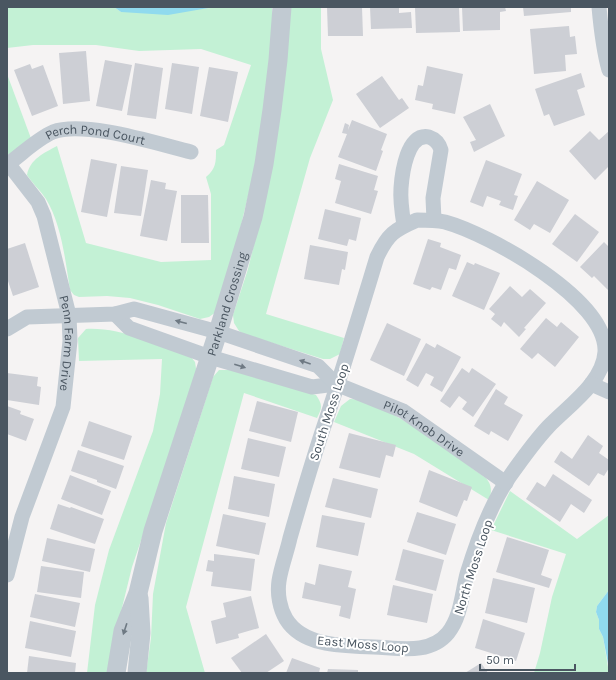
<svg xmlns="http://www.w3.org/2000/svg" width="616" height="680" viewBox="0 0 616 680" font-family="Karla,sans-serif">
  <rect width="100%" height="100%" fill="#f5f3f3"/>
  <g fill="#c3f1d5">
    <path d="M7 7H114L121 12 211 8 214 7H272V31L263 121 252 180 233 258 216 312 209 317 200 319 158 305 130 298 107 296 79 297 74 295 70 290C65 259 62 226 46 199 40 190 32 183 27 175 30 159 44 153 57 146L86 243 161 262 211 260V194L206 177C216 169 216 162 216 150L224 145 251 65 201 49 139 51 96 45H33L7 48Z"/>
    <polygon points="290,7 321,7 321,49 333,100 310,158 266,314 344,338 340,354 330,359 323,359 244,334 239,331 234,323 233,315 248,269 267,192"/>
    <polygon points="7,74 32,141 12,154 7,154"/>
    <path d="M86 329C120 327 159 345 191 357L195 362 197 375 132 567 117 628 108 673H87L95 605 109 550 153 431 160 394 162 359 79 361 78 338Z"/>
    <path d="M219 370H230L316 395C323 405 322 408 317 418L244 393 186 607 205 673H146L151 638 153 594 166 523 213 377Z"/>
    <path d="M350 399C383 398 457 458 486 478 492 485 492 492 489 500L414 454 334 422 341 406Z"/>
    <polygon points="510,491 577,539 609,515 609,590 597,606 596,612 599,620 599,629 603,637 609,673 534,673 540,653 552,597 566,554 491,530"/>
  </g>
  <g fill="#90daee">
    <polygon points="114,7 214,7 168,15 121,12"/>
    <polygon points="609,590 609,669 603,637 599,629 599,620 596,612 597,606"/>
  </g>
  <g fill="#cdcfd5">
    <polygon points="327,7 362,7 363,36 328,36"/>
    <polygon points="370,7 399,7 399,13 411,12 412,28 371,29"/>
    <polygon points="415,7 459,7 460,32 416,33"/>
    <polygon points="462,7 505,7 506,11 500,12 500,30 463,31"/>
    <polygon points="523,7 571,7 571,12 524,16"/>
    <polygon points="569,26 570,37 575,36 577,54 565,55 566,71 534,74 530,29"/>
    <polygon points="86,51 90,101 63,104 59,53"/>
    <polygon points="105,60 132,65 122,111 96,106"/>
    <polygon points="135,63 163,68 156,119 127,115"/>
    <polygon points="172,63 199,67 192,114 165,109"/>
    <polygon points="30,64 32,69 43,65 58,106 32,116 14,70"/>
    <polygon points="427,66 463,74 455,114 432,109 433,104 415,100 418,85 423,86"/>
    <polygon points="209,67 238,72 228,122 200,116"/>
    <polygon points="581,73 585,87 577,90 585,115 554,126 549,114 544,116 535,89"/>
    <polygon points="382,76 399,100 402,98 409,108 380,128 356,94"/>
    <polygon points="490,104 505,136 474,152 470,142 476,140 463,117"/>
    <polygon points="352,120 387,134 381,150 383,151 376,171 338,157 347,134 342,133 345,123 349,125 348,130"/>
    <polygon points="590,131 599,140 609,131 609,166 595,180 569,151"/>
    <polygon points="91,159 117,164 107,217 81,212"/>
    <polygon points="486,160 522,174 514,195 518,196 513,210 499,205 501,201 487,196 483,207 470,202"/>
    <polygon points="339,164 378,176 374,190 378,191 371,214 335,203 341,181 335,179"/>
    <polygon points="121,166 148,170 141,216 114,213"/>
    <polygon points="151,180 166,183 165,189 177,191 167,241 140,236"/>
    <polygon points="537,181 569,200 550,233 534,224 530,230 514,220"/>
    <polygon points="181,195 208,195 209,243 181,243"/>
    <polygon points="325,209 361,218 356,241 349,239 347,246 318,239"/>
    <polygon points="575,214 599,232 577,262 552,244"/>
    <polygon points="428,239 441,243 440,247 461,255 456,270 449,268 441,290 432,287 430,290 413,284"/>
    <polygon points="604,242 609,247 608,290 594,276 592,278 580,267"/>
    <polygon points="25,243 39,287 13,296 7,278 7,249"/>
    <polygon points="310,245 348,252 345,270 342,269 339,285 304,279"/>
    <polygon points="467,262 474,265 475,263 500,273 484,310 452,296"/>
    <polygon points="510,286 522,297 530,289 546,303 524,328 526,329 519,337 504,322 501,327 491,319 495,314 489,309"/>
    <polygon points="546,318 557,327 561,322 579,337 555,367 538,353 532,359 520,349"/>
    <polygon points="387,323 421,339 404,376 370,360"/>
    <polygon points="426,343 435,348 437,344 461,357 442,392 430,385 434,377 426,373 418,387 406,380"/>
    <polygon points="462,368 469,373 472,368 496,384 473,417 462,409 467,402 459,396 450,408 440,401"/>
    <polygon points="7,373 38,377 37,386 41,387 39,405 7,400"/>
    <polygon points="496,389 508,397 504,404 523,415 508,441 491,431 489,435 474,426"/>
    <polygon points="257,401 298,412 291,442 249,431"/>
    <polygon points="7,406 21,411 20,414 34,419 26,441 7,434"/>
    <polygon points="89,421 132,436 124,460 81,446"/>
    <polygon points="349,433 396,445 393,457 386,455 380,478 339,468"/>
    <polygon points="588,435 603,446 599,453 609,460 609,468 604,476 598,473 589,486 554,462 561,451 572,459"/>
    <polygon points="248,438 286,447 279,477 241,469"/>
    <polygon points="78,450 124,466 116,489 97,482 97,480 71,471"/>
    <polygon points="429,470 472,487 467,501 464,500 457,517 419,502"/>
    <polygon points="553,474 592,500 584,513 571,504 560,522 526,499 537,482 545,487"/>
    <polygon points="70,475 111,491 102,515 61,499"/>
    <polygon points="234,476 275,484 269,517 228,509"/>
    <polygon points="333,478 378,489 371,518 325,507"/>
    <polygon points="58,504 70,508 71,507 104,519 95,544 50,529"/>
    <polygon points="417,512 456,524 446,555 407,542"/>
    <polygon points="223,514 266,523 259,555 216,546"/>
    <polygon points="322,515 365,523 358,556 316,547"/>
    <polygon points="507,537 549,550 541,575 552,579 549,588 496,572"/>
    <polygon points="47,538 95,549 90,572 42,561"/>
    <polygon points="403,549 444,560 436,591 395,580"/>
    <polygon points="214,554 255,559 251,591 211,586 213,572 206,571 208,560 214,561"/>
    <polygon points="319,564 352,571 348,587 356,589 350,619 339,616 341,606 302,598 305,582 315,585"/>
    <polygon points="41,566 84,572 81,598 37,592"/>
    <polygon points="493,578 535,588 527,623 485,613"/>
    <polygon points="393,585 433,594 427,623 387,615"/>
    <polygon points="35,594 80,603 75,627 30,617"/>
    <polygon points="251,596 259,628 238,634 239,638 216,644 211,621 226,617 223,603"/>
    <polygon points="483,619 525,633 516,661 475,648"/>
    <polygon points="30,621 76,631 71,657 25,648"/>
    <polygon points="266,634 284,661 266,673 242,673 231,658"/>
    <polygon points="29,656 76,663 75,673 27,673"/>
    <polygon points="292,658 320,668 319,673 286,673"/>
    <polygon points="481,663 488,673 465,673"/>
    <polygon points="328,669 358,670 358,673 327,673"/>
  </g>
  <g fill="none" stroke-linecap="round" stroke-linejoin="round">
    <g stroke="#c1cad2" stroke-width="15">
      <path d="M599 7C601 29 603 49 609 70"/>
      <path id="s1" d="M7 162 38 202 44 216 69 315 70 341 63 407 22 517 7 575"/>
      <path id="s2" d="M8 164C23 153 37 139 53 132 84 120 158 144 191 152"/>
      <path d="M417 220C427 220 436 220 445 222 489 234 608 300 605 352 603 383 568 406 548 427 534 442 522 459 510 476 490 505 477 541 467 574 462 593 461 617 448 633 430 655 399 648 374 647 345 646 303 647 286 619 280 609 277 594 279 581 281 567 287 552 290 538 300 503 310 469 321 435 341 376 359 316 377 257 388 234 394 230 417 220Z"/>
      <path d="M404 225C402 213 400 201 401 188 402 174 407 132 429 137 435 139 439 143 441 150L433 198 434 220"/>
      <polyline points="115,314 129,328 210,357 312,387 336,384"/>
      <path id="s3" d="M7 329 27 317 115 314 134 309 218 332 318 366 336 384 403 411 506 483"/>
      <polyline points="591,384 609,392"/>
    </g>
    <g stroke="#c1cad2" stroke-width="19">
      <path id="s4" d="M116 673 123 631 138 593 153 531 218 332 253 217 264 164 272 110 278 60 282 7"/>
      <polyline points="137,673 141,633 139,598"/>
    </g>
  </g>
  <defs><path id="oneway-solid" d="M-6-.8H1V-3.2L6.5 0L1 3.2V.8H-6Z"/></defs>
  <g fill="#6e7983">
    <use href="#oneway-solid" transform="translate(181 322) rotate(-165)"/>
    <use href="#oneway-solid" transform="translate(305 362) rotate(-161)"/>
    <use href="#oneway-solid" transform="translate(240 366) rotate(17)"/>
    <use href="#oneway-solid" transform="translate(125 629) rotate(108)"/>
  </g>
  <g text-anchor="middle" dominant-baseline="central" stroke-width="4" stroke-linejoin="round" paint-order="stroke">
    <g font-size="13" fill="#4a5661" stroke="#fff">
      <text stroke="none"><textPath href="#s2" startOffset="98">Perch Pond Court</textPath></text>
      <text stroke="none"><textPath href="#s4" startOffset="386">Parkland Crossing</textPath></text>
      <text stroke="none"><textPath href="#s1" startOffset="196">Penn Farm Drive</textPath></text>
      <text transform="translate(329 412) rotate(-72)">South Moss Loop</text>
      <text stroke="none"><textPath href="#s3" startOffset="448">Pilot Knob Drive</textPath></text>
      <text transform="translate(473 567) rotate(-72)">North Moss Loop</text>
      <text transform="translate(363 644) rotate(5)">East Moss Loop</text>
    </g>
  </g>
  <rect width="616" height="680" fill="none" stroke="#4a5661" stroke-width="16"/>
  <path d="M480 664v6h95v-6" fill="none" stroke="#4a5661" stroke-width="2"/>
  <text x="486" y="664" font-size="12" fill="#4a5661" stroke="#ffffff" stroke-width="3" paint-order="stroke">50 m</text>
</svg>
